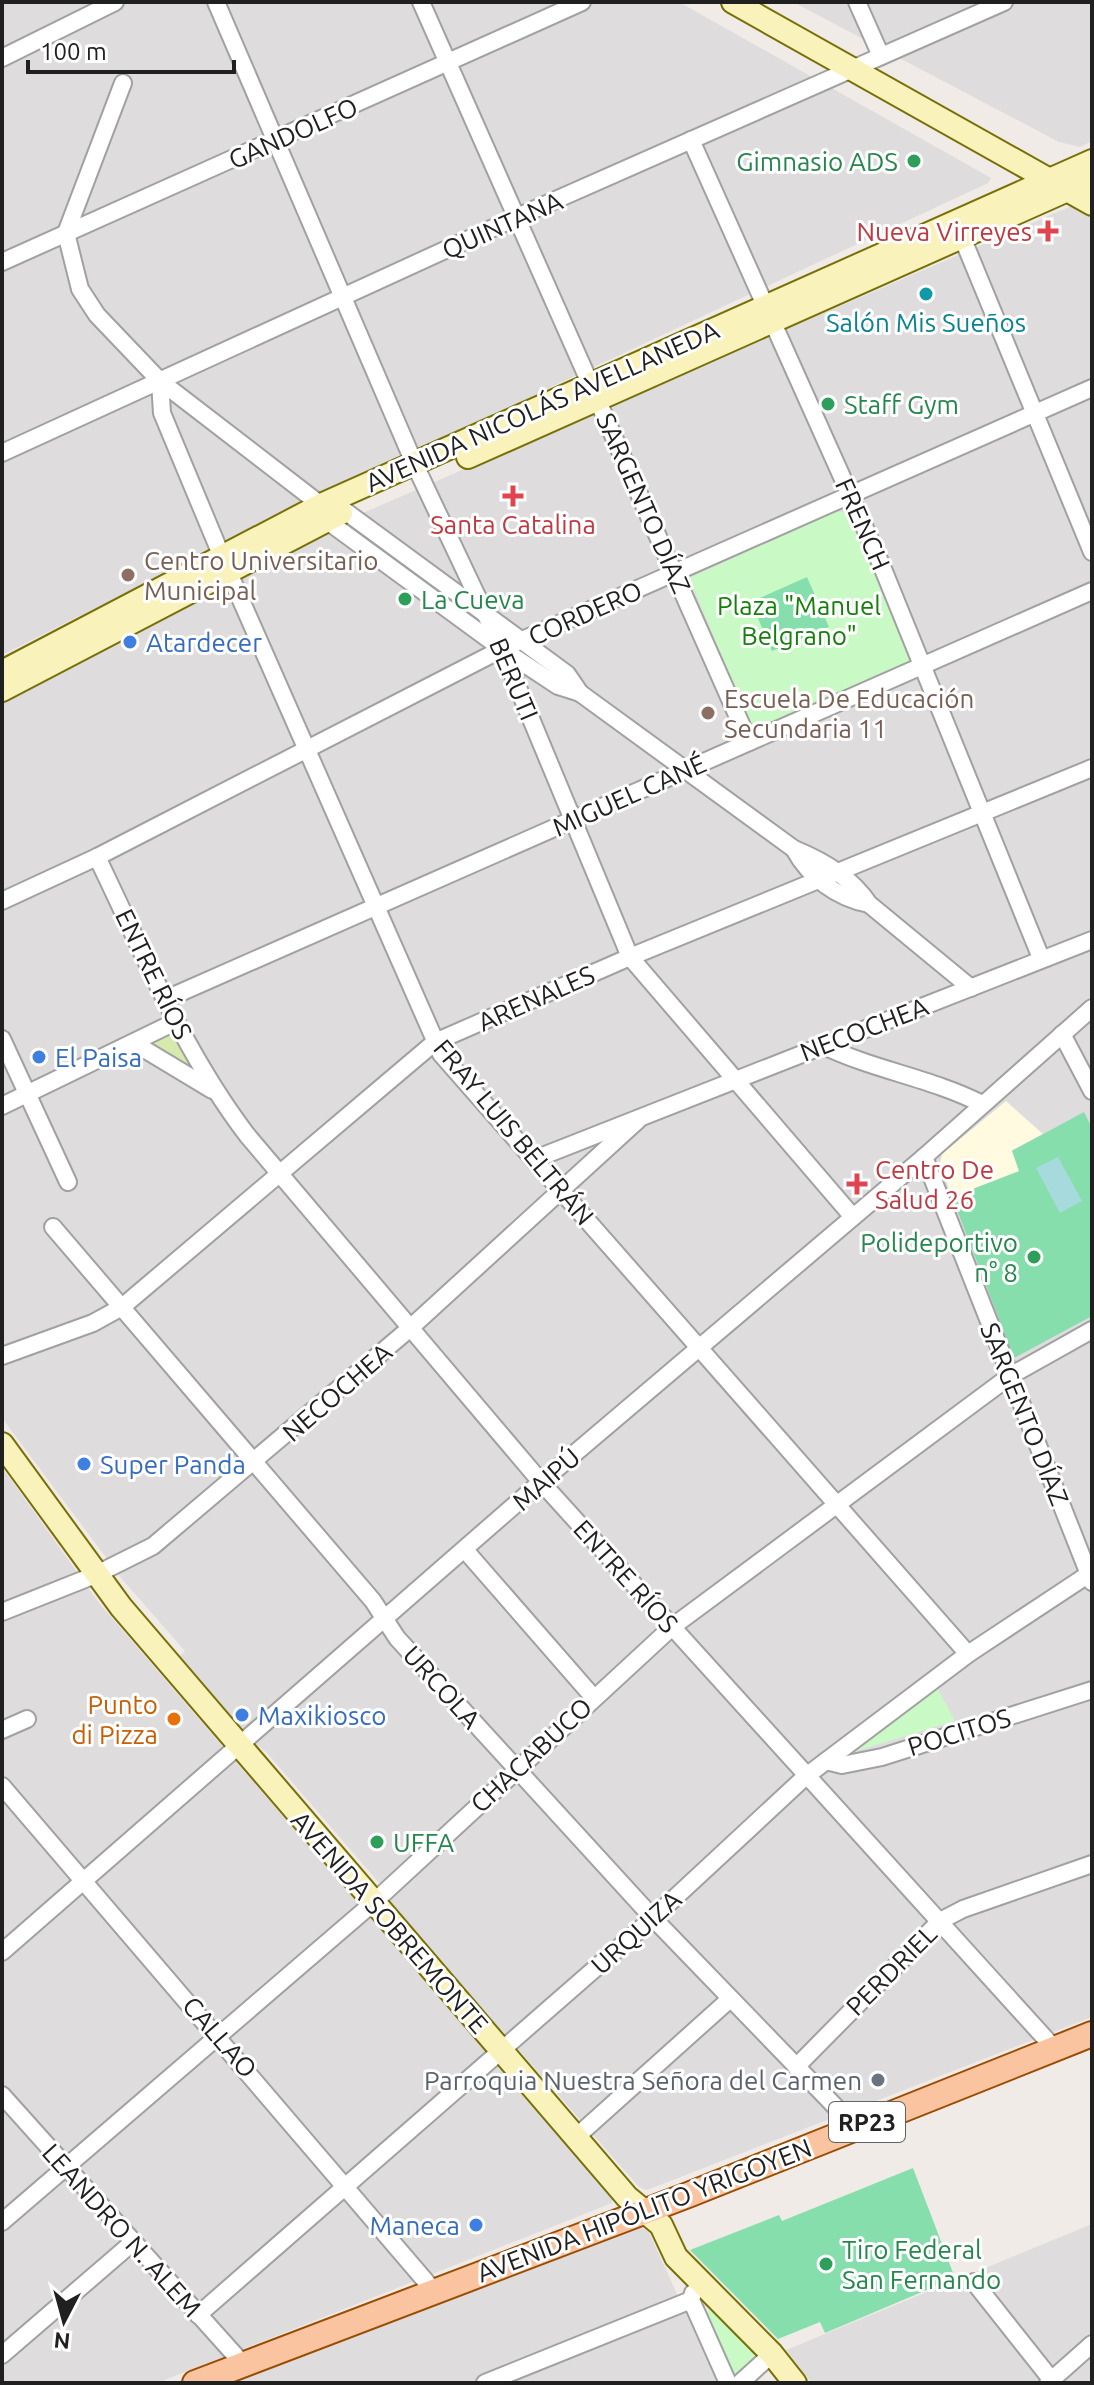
<svg xmlns="http://www.w3.org/2000/svg" width="1094" height="2385" viewBox="0 0 1094 2385" font-family="Ubuntu,sans-serif">
  <rect width="100%" height="100%" fill="#f0ebe6"/>
  <g fill="#dedcdd">
    <polygon points="2,2 679,2 991,178 988,183 320,495 2,655"/>
    <polygon points="793,2 1092,2 1092,141 1080,147 1059,142"/>
    <polygon points="1092,197 1092,2017 647,2190 639,2187 395,1909 380,1884 267,1753 233,1724 179,1657 185,1651 122,1579 2,1418 2,695 326,529"/>
    <polygon points="2,1467 99,1603 612,2198 612,2203 157,2383 2,2383"/>
    <polygon points="1092,2224 1092,2383 812,2383 786,2350"/>
    <polygon points="641,2227 649,2232 717,2383 235,2383"/>
  </g>
  <polygon fill="#fffae0" points="1006,1101 1043,1134 1012,1150 1020,1171 952,1197 940,1164 942,1154"/>
  <polygon fill="#d5eaac" points="173,1031 194,1067 193,1070 152,1049 152,1041"/>
  <g fill="#c9f9c4">
    <polygon points="836,511 847,513 853,520 910,652 910,659 903,667 766,729 757,729 750,723 689,578"/>
    <polygon points="938,1689 955,1721 849,1753"/>
    <polygon points="712,2309 758,2356 758,2362 734,2378 707,2311"/>
  </g>
  <g fill="#85deac">
    <polygon points="807,577 829,627 772,651 751,602"/>
    <polygon points="1084,1112 1092,1128 1092,1316 1014,1358 952,1197 1019,1171 1012,1151"/>
    <polygon points="913,2168 955,2278 825,2333 820,2322 778,2339 690,2250 779,2215 782,2221"/>
  </g>
  <polygon fill="#a7dadd" points="1058,1157 1082,1201 1060,1213 1036,1168"/>
  <g fill="none" stroke-linecap="round" stroke-linejoin="round">
    <defs>
      <g id="street">
        <polyline points="216,2 415,465 502,649 630,957 853,1217"/>
        <polyline points="421,2 749,742"/>
        <polyline points="857,2 881,56"/>
        <polyline points="2,58 115,2"/>
        <polyline points="123,83 66,233 80,289 97,315 160,381 321,505 345,511 567,674 580,693"/>
        <polyline points="691,140 881,564 1041,958"/>
        <polyline points="962,237 1092,552"/>
        <polyline points="2,262 582,2"/>
        <polyline points="160,381 162,413 222,557 441,1054 968,1654"/>
        <polyline points="2,453 517,217 1004,2"/>
        <path d="M324 514 326 520 502 649 558 686 580 693 794 849C824 861 851 877 869 904L971 988"/>
        <path d="M794 849C809 877 837 898 869 904"/>
        <path d="M97 857C143 952 183 1051 247 1135L541 1482 1054 2048"/>
        <polyline points="2,901 97,857 502,649 1092,388"/>
        <polyline points="166,999 1092,591"/>
        <polyline points="1062,1034 1092,1091"/>
        <polyline points="2,1039 68,1182"/>
        <polyline points="134,1043 212,1090"/>
        <path d="M822 1045C873 1070 931 1078 982 1104"/>
        <polyline points="2,1106 175,1022"/>
        <polyline points="924,1157 1092,1582"/>
        <polyline points="535,1159 1092,940"/>
        <polyline points="53,1227 373,1601 397,1638 653,1918 855,2127"/>
        <polyline points="2,1356 93,1323 122,1307 435,1042 630,957 1092,768"/>
        <polyline points="465,1550 594,1698"/>
        <polyline points="2,1612 95,1575 153,1546 408,1330 638,1120"/>
        <polyline points="2,1730 27,1719"/>
        <polyline points="826,1761 842,1765 882,1757 1092,1690"/>
        <polyline points="2,1786 434,2291"/>
        <polyline points="2,1952 541,1482 924,1157 1092,1008"/>
        <polyline points="796,2067 940,1921 963,1909 1092,1864"/>
        <polyline points="2,2095 243,2364"/>
        <polyline points="575,2138 730,1999"/>
        <polyline points="2,2222 373,1903 672,1627 1010,1376 1092,1330"/>
        <polyline points="974,2282 1054,2383"/>
        <polyline points="693,2293 691,2300 728,2383"/>
        <polyline points="198,2315 653,1918 805,1777 968,1654 1092,1572"/>
        <polyline points="2,2355 132,2243"/>
        <polyline points="485,2383 691,2300"/>
        <polyline points="740,2383 772,2354"/>
        <polyline points="1048,2383 1092,2344"/>
      </g>
      <g id="secondary">
        <polyline points="733,2 1092,204"/>
        <polyline points="468,457 1092,179"/>
        <polyline points="2,672 321,505 1092,161"/>
        <polyline points="2,690 341,513"/>
        <polyline points="2,1444 121,1607 627,2197 661,2225 676,2257 772,2354 795,2383"/>
      </g>
      <polyline id="primary" points="195,2383 688,2195 1092,2034"/>
    </defs>
    <use href="#street" stroke="#a1a1a1" stroke-width="20"/>
    <use href="#secondary" stroke="#777006" stroke-width="26"/>
    <use href="#primary" stroke="#9a4d01" stroke-width="28"/>
    <use href="#street" stroke="#fff" stroke-width="16"/>
    <use href="#secondary" stroke="#f9f2bb" stroke-width="22"/>
    <use href="#primary" stroke="#fbc4a0" stroke-width="24"/>
  </g>
  <g fill="#2e9e5b" stroke="#fff" stroke-width="3">
    <circle cx="914" cy="161" r="8"/>
    <circle cx="828" cy="404" r="8"/>
    <circle cx="405" cy="599" r="8"/>
    <circle cx="1034" cy="1257" r="8"/>
    <circle cx="377" cy="1842" r="8"/>
    <circle cx="826" cy="2264" r="8"/>
  </g>
  <g fill="#e0444e" stroke="#fff" stroke-width="3">
    <path d="M1044 219h8v8h8v8h-8v8h-8v-8h-8v-8h8z"/>
    <path d="M509 484h8v8h8v8h-8v8h-8v-8h-8v-8h8z"/>
    <path d="M853 1172h8v8h8v8h-8v8h-8v-8h-8v-8h8z"/>
  </g>
  <circle fill="#0f9aa8" stroke="#fff" stroke-width="3" cx="926" cy="294" r="8"/>
  <g fill="#8d6e63" stroke="#fff" stroke-width="3">
    <circle cx="128" cy="575" r="8"/>
    <circle cx="708" cy="713" r="8"/>
  </g>
  <g fill="#3f7fe0" stroke="#fff" stroke-width="3">
    <circle cx="130" cy="642" r="8"/>
    <circle cx="39" cy="1057" r="8"/>
    <circle cx="84" cy="1464" r="8"/>
    <circle cx="242" cy="1715" r="8"/>
    <circle cx="476" cy="2225" r="8"/>
  </g>
  <circle fill="#e8710a" stroke="#fff" stroke-width="3" cx="174" cy="1719" r="8"/>
  <circle fill="#6b7280" stroke="#fff" stroke-width="3" cx="878" cy="2080" r="8"/>
  <g text-anchor="middle" dominant-baseline="central" stroke-width="6" stroke-linejoin="round" paint-order="stroke">
    <rect fill="#fff" stroke="#636363" stroke-width="2" x="829" y="2102" width="76" height="40" rx="6"/>
    <g font-size="24" font-weight="bold" fill="#202020">
      <text x="867" y="2122">RP23</text>
    </g>
    <g font-size="26" fill="#202020" stroke="#fff">
      <text transform="translate(293 133) rotate(-24)">GANDOLFO</text>
      <text transform="translate(502 225) rotate(-24)">QUINTANA</text>
      <text transform="translate(542 406) rotate(-24)">AVENIDA NICOLÁS AVELLANEDA</text>
      <text transform="translate(644 503) rotate(66)">SARGENTO DÍAZ</text>
      <text transform="translate(863 524) rotate(66)">FRENCH</text>
      <text transform="translate(585 613) rotate(-24)">CORDERO</text>
      <text transform="translate(514 679) rotate(67)">BERUTI</text>
      <text transform="translate(629 795) rotate(-24)">MIGUEL CANÉ</text>
      <text transform="translate(154 974) rotate(64)">ENTRE RÍOS</text>
      <text transform="translate(536 998) rotate(-24)">ARENALES</text>
      <text transform="translate(864 1029) rotate(-21)">NECOCHEA</text>
      <text transform="translate(514 1132) rotate(50)">FRAY LUIS BELTRÁN</text>
      <text transform="translate(337 1392) rotate(-41)">NECOCHEA</text>
      <text transform="translate(1025 1414) rotate(68)">SARGENTO DÍAZ</text>
      <text transform="translate(546 1479) rotate(-41)">MAIPÚ</text>
      <text transform="translate(626 1576) rotate(48)">ENTRE RÍOS</text>
      <text transform="translate(442 1687) rotate(48)">URCOLA</text>
      <text transform="translate(959 1732) rotate(-17)">POCITOS</text>
      <text transform="translate(531 1755) rotate(-43)">CHACABUCO</text>
      <text transform="translate(390 1922) rotate(49)">AVENIDA SOBREMONTE</text>
      <text transform="translate(636 1932) rotate(-42)">URQUIZA</text>
      <text transform="translate(891 1970) rotate(-45)">PERDRIEL</text>
      <text transform="translate(220 2037) rotate(49)">CALLAO</text>
      <text transform="translate(644 2210) rotate(-21)">AVENIDA HIPÓLITO YRIGOYEN</text>
      <text transform="translate(122 2230) rotate(48)">LEANDRO N. ALEM</text>
    </g>
    <g font-size="26" fill="#27864d" stroke="#fff" text-anchor="start">
      <text x="898" y="161" text-anchor="end">Gimnasio ADS</text>
      <text x="844" y="404">Staff Gym</text>
      <text x="421" y="599">La Cueva</text>
      <text x="1018" y="1242" text-anchor="end">Polideportivo<tspan x="1018" dy="30">n° 8</tspan></text>
      <text x="393" y="1842">UFFA</text>
      <text x="842" y="2249">Tiro Federal<tspan x="842" dy="30">San Fernando</tspan></text>
    </g>
    <g font-size="26" fill="#be3a42" stroke="#fff" text-anchor="end">
      <text x="1032" y="231">Nueva Virreyes</text>
      <text x="513" y="524" text-anchor="middle">Santa Catalina</text>
      <text x="875" y="1169" text-anchor="start">Centro De<tspan x="875" dy="30">Salud 26</tspan></text>
    </g>
    <g font-size="26" fill="#0d838f" stroke="#fff">
      <text x="926" y="322">Salón Mis Sueños</text>
    </g>
    <g font-size="26" fill="#785e54" stroke="#fff" text-anchor="start">
      <text x="144" y="560">Centro Universitario<tspan x="144" dy="30">Municipal</tspan></text>
      <text x="724" y="698">Escuela De Educación<tspan x="724" dy="30">Secundaria 11</tspan></text>
    </g>
    <g font-size="26" fill="#167f0c" stroke="#fff">
      <text x="799" y="605">Plaza "Manuel<tspan x="799" dy="30">Belgrano"</tspan></text>
    </g>
    <g font-size="26" fill="#366cbe" stroke="#fff" text-anchor="start">
      <text x="146" y="642">Atardecer</text>
      <text x="55" y="1057">El Paisa</text>
      <text x="100" y="1464">Super Panda</text>
      <text x="258" y="1715">Maxikiosco</text>
      <text x="460" y="2225" text-anchor="end">Maneca</text>
    </g>
    <g font-size="26" fill="#c56008" stroke="#fff" text-anchor="end">
      <text x="158" y="1704">Punto<tspan x="158" dy="30">di Pizza</tspan></text>
    </g>
    <g font-size="26" fill="#5b616d" stroke="#fff" text-anchor="end">
      <text x="862" y="2080">Parroquia Nuestra Señora del Carmen</text>
    </g>
  </g>
  <rect width="1094" height="2385" fill="none" stroke="#202020" stroke-width="8"/>
  <g transform="translate(64 2321) rotate(186)" stroke="#ffffff" stroke-width="6" paint-order="stroke">
  <path d="M0-6L14 30L0 20L-14 30Z" fill="#202020"/>
  <text y="-12" font-size="22" font-weight="bold" text-anchor="middle" fill="#202020">N</text>
  </g>
  <path d="M28 60v12h206v-12" fill="none" stroke="#202020" stroke-width="4"/>
  <text x="40" y="60" font-size="24" fill="#202020" stroke="#ffffff" stroke-width="6" paint-order="stroke">100 m</text>
</svg>
